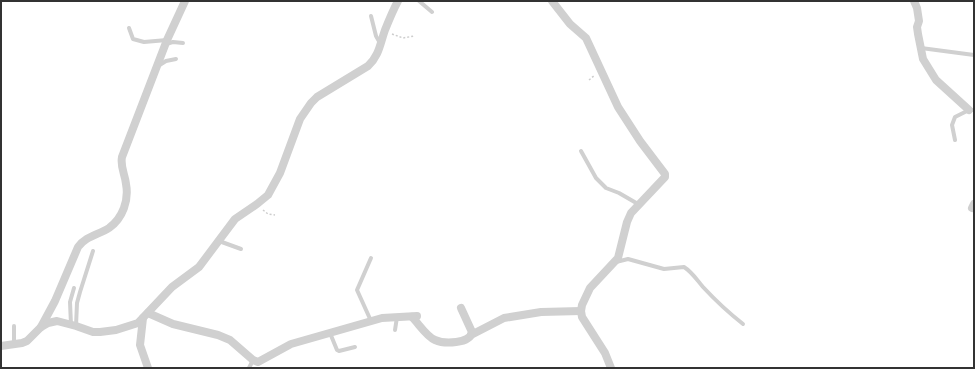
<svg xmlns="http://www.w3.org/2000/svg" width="975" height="369" viewBox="0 0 975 369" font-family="'Roboto Condensed',sans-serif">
  <rect width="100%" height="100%" fill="#fff"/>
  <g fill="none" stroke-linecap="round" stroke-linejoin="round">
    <g stroke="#cdcdcd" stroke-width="1.5" stroke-dasharray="2 2" stroke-linecap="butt">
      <polyline points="392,34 403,38 414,36"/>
      <polyline points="589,80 595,75"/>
      <polyline points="263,210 268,214 275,215"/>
    </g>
    <g stroke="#d0d0d0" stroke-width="4">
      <polyline points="419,1 432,12"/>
      <polyline points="371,16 376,36 380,43"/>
      <polyline points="129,28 133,39 144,42 167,40"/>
      <polyline points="166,44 173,42 183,43"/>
      <polyline points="921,48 974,55"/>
      <polyline points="158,66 166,61 176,59"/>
      <polyline points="955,140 952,125 955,117 969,110 974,110"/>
      <polyline points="581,151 596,178 606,188 619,193 638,204"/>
      <polyline points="219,241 241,249"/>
      <path d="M616 262 628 259 664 269 684 267C692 272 697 280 703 287 716 301 729 313 743 324"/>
      <polyline points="371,321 357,290 371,258"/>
      <polyline points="71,325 70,302 74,288"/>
      <polyline points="14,326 14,344"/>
      <polyline points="76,326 77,303 80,292 93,251"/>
      <polyline points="395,330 397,317"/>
      <polyline points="330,333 337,350 339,351 355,347"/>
      <polyline points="249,368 253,360"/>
    </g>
    <g stroke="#d0d0d0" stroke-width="8">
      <polyline points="552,1 570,24 586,38 618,107 640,141 665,174 665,177 631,213 627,222 618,258 590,288 582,305 581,311 582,317 605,353 611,368"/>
      <polyline points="914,1 917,8 919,21 917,27 918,34 923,59 936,80 969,110"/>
      <polyline points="972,208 974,204"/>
      <polyline points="148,313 173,324 218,335 230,340 253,360 258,362 291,344 382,318 417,316"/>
      <path d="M412 317C419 324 426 336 435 340 444 344 470 344 472 332L461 308"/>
      <polyline points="143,318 140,345 148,368"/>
      <path d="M41 327 55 301 78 247C86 236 98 235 109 228 123 218 129 200 126 184 125 174 120 167 122 157L167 40 185 1"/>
      <polyline points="471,335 504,318 541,312 581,311"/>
      <path d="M1 346 22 343 27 341 41 327 48 323 57 321 76 326 93 332H100L116 330 138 323 172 287 199 267 235 219 257 204 268 195 280 173 300 119 311 103 317 97 368 66C379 56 380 44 385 30 389 20 393 10 398 1"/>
    </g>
  </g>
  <rect width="975" height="369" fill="none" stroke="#333333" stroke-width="4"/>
</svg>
